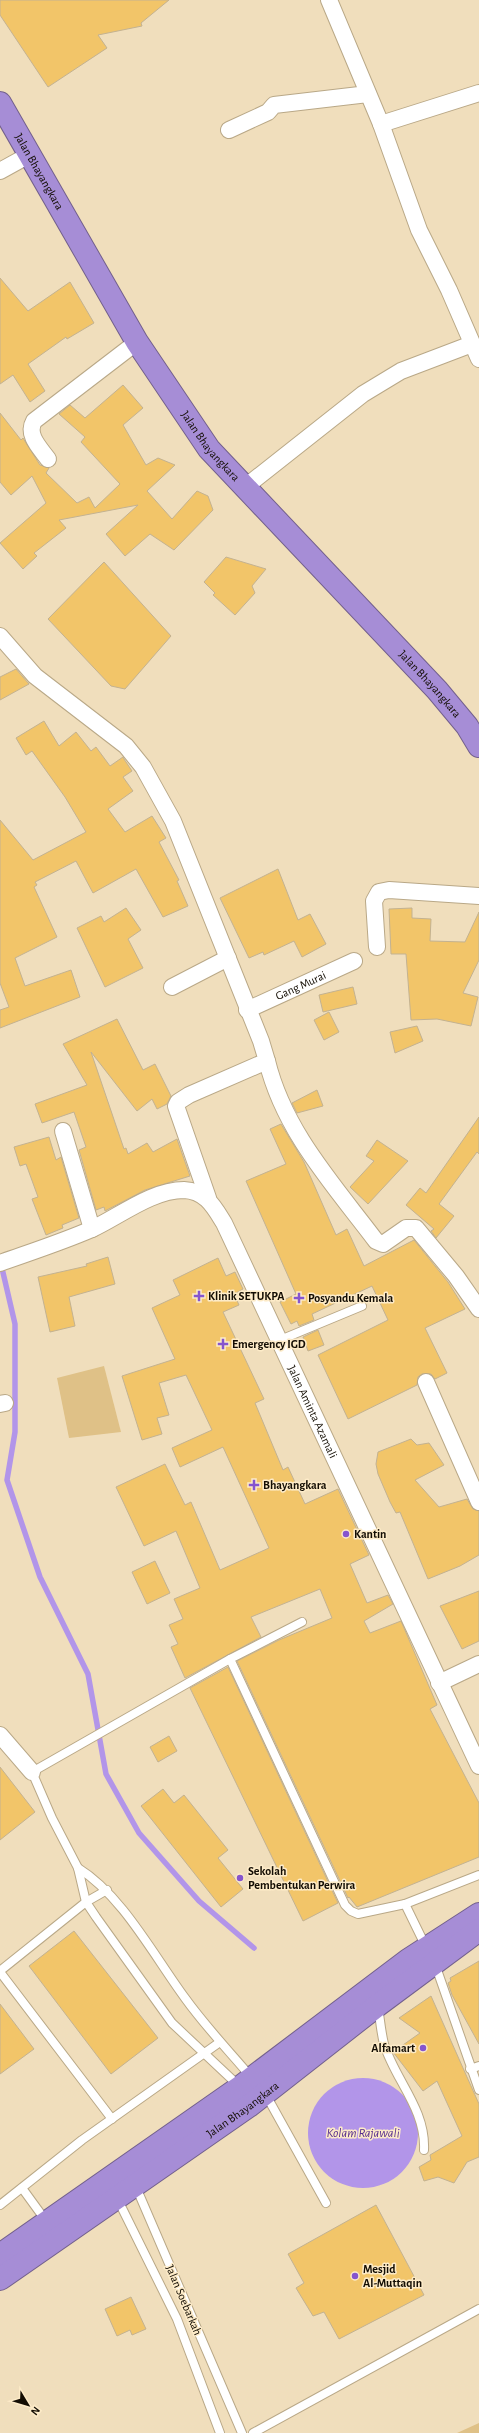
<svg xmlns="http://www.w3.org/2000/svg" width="479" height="2433" viewBox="0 0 479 2433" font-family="'Alegreya Sans',sans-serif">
  <rect width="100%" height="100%" fill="#f0debc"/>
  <g fill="#dfc187">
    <polygon points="104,1366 121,1432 69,1438 57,1378"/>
    <polygon points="479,2423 479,2433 457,2433"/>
  </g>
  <circle fill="#b295e9" cx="363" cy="2133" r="55"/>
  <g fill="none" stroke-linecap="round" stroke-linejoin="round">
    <polyline stroke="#b295e9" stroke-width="5.5" points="1,1264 15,1324 15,1432 7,1480 40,1577 88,1674 106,1774 139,1833 199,1901 254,1948"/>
  </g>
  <g fill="#f2c569" stroke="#c3b291">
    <polygon points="0,0 169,0 141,23 142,26 98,35 107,48 48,87 0,15"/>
    <polygon points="0,278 28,311 70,282 94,323 67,339 66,337 28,364 45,391 30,402 13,375 0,384"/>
    <polygon points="123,385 143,408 123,425 146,465 158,458 175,465 147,491 172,519 197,491 208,496 213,510 174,550 150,534 125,556 106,534 138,505 59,520 66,528 34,553 37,556 23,569 0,543 46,503 32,476 11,495 0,482 0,413 21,440 23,438 40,465 49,468 46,473 77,503 89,497 95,508 120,484 81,442 85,437 59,414 70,405 85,418"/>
    <polygon points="226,557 266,569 252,586 255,593 235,615 213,595 215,593 204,582"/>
    <polygon points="104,562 171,636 125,689 111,686 48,619"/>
    <polygon points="16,669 29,684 0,700 0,677"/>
    <polygon points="44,721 59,746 76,732 91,751 96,747 110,766 123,757 124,759 132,771 123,777 133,791 108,809 125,832 152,816 166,838 159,842 179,880 177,881 188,906 163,917 136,869 93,893 76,861 35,882 37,885 34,887 57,937 15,958 25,986 71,970 80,997 0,1028 0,1010 9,1007 0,983 0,820 33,860 86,832 65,797 32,751 26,755 16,738"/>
    <polygon points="278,869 298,920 310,914 326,944 302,957 294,941 264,955 263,952 249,958 220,898"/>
    <polygon points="126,908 141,930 128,939 143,968 105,987 77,928 101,916 104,922"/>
    <polygon points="412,908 412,918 431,919 430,941 465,942 479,912 479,960 463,993 478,997 471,1026 437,1019 411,1020 406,954 391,954 389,909"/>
    <polygon points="353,987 357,1004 323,1012 319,995"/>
    <polygon points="329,1012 339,1032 324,1040 314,1020"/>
    <polygon points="117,1019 143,1070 155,1064 171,1096 167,1104 157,1109 152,1099 137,1111 91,1052 124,1149 126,1148 128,1154 147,1143 153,1152 177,1139 190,1176 145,1190 105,1211 104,1207 96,1210 79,1150 86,1147 74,1112 42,1123 35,1104 87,1085 63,1044"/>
    <polygon points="417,1026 423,1041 395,1053 390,1032"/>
    <polygon points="317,1090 323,1106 297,1113 292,1103"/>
    <polygon points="479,1117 479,1154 477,1152 439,1204 454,1216 436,1238 431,1231 434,1229 406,1205 420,1188 426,1193"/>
    <polygon points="281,1124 304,1162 336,1235 347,1229 364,1266 414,1240 448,1282 465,1309 425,1328 447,1373 435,1379 431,1374 422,1374 418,1377 417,1385 348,1419 318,1355 388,1320 372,1286 312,1314 314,1320 299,1326 297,1321 291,1324 280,1302 296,1294 246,1181 286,1164 270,1129"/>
    <polygon points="49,1137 56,1160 61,1157 79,1218 62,1225 63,1228 46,1235 32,1199 38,1197 26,1164 20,1166 14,1147"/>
    <polygon points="377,1140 408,1161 368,1204 350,1187 374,1161 366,1156"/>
    <polygon points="108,1257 115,1284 69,1297 75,1326 50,1332 38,1277 87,1266 86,1264"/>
    <polygon points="218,1258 226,1276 235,1272 243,1289 234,1294 239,1305 223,1312 264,1399 255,1403 283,1470 288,1467 305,1504 338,1489 369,1555 350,1564 367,1603 388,1595 393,1604 364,1621 370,1633 401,1621 437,1705 430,1709 479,1803 479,1857 357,1907 349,1897 348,1898 237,1661 279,1640 332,1618 320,1589 251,1617 261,1637 185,1678 171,1647 178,1644 169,1625 183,1619 174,1599 200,1588 176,1531 144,1546 116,1487 165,1464 185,1505 191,1502 220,1570 269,1548 223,1447 180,1467 172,1448 212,1430 186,1375 159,1383 169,1415 157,1418 162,1434 142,1440 122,1376 175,1359 152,1308 180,1295 173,1280"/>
    <polygon points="318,1330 324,1345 308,1351 303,1337"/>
    <polygon points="411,1439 417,1445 429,1443 444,1465 415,1480 439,1507 467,1499 473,1509 479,1511 479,1555 460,1566 428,1579 400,1512 396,1513 390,1502 378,1474 376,1464 378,1452"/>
    <polygon points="155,1561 170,1593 147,1604 132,1572"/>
    <polygon points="479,1591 479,1641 462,1649 440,1606"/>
    <polygon points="228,1667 338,1903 303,1921 190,1688"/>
    <polygon points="169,1736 177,1751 158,1762 150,1747"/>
    <polygon points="0,1767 35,1812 0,1840"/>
    <polygon points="163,1789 174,1803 184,1795 228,1850 218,1858 243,1889 221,1907 141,1806"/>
    <polygon points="74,1931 158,2038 111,2074 29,1966"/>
    <polygon points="479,1961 479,2044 452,1995 448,1983 451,1981 450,1978"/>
    <polygon points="431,1996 479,2104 479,2157 467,2162 454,2183 438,2177 424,2181 419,2167 431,2160 430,2155 462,2136 437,2081 423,2091 393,2052 420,2033 399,2018"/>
    <polygon points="0,2004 34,2049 0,2074"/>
    <polygon points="376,2205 424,2295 339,2339 324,2312 313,2316 296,2288 304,2283 288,2254"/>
    <polygon points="131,2297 146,2329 132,2335 130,2330 117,2336 105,2309"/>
  </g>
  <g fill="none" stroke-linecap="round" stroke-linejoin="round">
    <defs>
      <g id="lane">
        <polyline points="280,1340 362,1306"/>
        <polyline points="302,1622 230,1659 345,1905 351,1911 358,1914 405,1904 426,1947"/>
        <polyline points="230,1659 32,1772 52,1818 78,1868 86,1902 96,1917 172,2023 239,2086"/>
        <path d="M78 1868C122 1895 154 1956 185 1998 205 2026 229 2051 251 2077"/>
        <polyline points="405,1904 479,1875"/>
        <polyline points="435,1964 479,2090"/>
        <polyline points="0,1971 86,1902 107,1890"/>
        <polyline points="0,1972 112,2119"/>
        <path d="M378 2007C380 2019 381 2032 384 2044 395 2080 426 2109 424 2150"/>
        <polyline points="470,2069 479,2066"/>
        <polyline points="266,2095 326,2203"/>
        <polyline points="136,2187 242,2433"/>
        <polyline points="22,2188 46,2221"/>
        <polyline points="117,2198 177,2319 220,2433"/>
        <polyline points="0,2205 82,2140 220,2042"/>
        <polyline points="253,2433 479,2309"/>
      </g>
      <g id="street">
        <polyline points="329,0 381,124 419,230 449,290 479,359"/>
        <polyline points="381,124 479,93"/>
        <polyline points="229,130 268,112 274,105 368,94"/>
        <polyline points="0,171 29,155"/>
        <path d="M48 459C40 448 26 435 34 421L137 342"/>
        <polyline points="244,488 363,394 401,371 472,344"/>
        <polyline points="0,636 35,676 126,746 143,767 173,821 261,1041 267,1061 189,1095 178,1102 176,1106 208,1198"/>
        <polyline points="377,947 374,901 379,892 389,890 479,896"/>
        <polyline points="172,987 228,958"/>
        <path id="s1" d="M247 1010 354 961"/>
        <path d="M267 1061C284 1131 333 1184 376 1241L383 1244 406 1228H416L456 1276 479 1309"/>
        <polyline points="63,1131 92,1229"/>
        <path id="s2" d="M0 1263C31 1252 62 1242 92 1229 120 1216 152 1190 184 1190 206 1191 214 1207 224 1223L479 1766"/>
        <polyline points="426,1382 479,1502"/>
        <polyline points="0,1404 5,1403"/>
        <polyline points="439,1683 479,1664"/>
        <polyline points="0,1735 32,1772"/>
      </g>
      <g id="highway">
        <path id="s3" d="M0 103 137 342 209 449 437 690 467 726 479 746"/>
        <polyline points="0,2255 240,2087 408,1960 479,1914"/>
        <path id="s4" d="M0 2279 249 2106 378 2005 479 1930"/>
      </g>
    </defs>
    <use href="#lane" stroke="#b9a887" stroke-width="10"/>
    <use href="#street" stroke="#b9a887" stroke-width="18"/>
    <use href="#highway" stroke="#73608c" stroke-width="24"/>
    <use href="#lane" stroke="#fff" stroke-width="8"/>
    <use href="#street" stroke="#fff" stroke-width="16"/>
    <use href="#highway" stroke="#a68dd6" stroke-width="22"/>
  </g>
  <g fill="#8655ce" stroke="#fdebc8" stroke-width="1.5">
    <path d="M197 1290h4v4h4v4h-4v4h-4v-4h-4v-4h4z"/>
    <path d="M297 1292h4v4h4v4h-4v4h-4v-4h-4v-4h4z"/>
    <path d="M221 1338h4v4h4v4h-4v4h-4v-4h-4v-4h4z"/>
    <path d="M252 1479h4v4h4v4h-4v4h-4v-4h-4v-4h4z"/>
    <circle cx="346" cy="1534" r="4"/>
    <circle cx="240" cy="1878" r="4"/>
    <circle cx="423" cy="2048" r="4"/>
    <circle cx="355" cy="2276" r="4"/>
  </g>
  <g text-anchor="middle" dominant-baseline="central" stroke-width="3" stroke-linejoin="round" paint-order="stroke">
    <g font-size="12" fill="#130d03" stroke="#fdebc8">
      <text stroke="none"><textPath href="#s3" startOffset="79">Jalan Bhayangkara</textPath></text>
      <text stroke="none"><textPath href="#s3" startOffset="403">Jalan Bhayangkara</textPath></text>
      <text stroke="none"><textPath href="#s3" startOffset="727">Jalan Bhayangkara</textPath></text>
      <text stroke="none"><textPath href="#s1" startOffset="59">Gang Murai</textPath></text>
      <text stroke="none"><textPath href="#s2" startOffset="462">Jalan Aminta Azamali</textPath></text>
      <text stroke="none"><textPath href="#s4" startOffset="296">Jalan Bhayangkara</textPath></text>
      <text transform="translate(184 2300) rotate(67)">Jalan Soebarkah</text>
    </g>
    <g font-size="12" font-weight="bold" fill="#130d03" stroke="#fdebc8" text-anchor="start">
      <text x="208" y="1296">Klinik SETUKPA</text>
      <text x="308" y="1298">Posyandu Kemala</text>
      <text x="232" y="1344">Emergency IGD</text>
      <text x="263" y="1485">Bhayangkara</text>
      <text x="354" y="1534">Kantin</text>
      <text x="248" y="1871">Sekolah<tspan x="248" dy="14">Pembentukan Perwira</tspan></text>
      <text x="415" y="2048" text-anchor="end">Alfamart</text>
      <text x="363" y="2269">Mesjid<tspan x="363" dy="14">Al-Muttaqin</tspan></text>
    </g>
    <g font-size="13" font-style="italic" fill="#562c8d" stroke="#fdebc8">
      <text x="363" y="2133">Kolam Rajawali</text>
    </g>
  </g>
  <g transform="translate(28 2405) rotate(128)" stroke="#fdebc8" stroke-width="3" paint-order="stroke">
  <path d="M0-3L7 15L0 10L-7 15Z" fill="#130d03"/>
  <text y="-6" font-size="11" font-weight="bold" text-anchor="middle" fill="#130d03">N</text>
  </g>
</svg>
